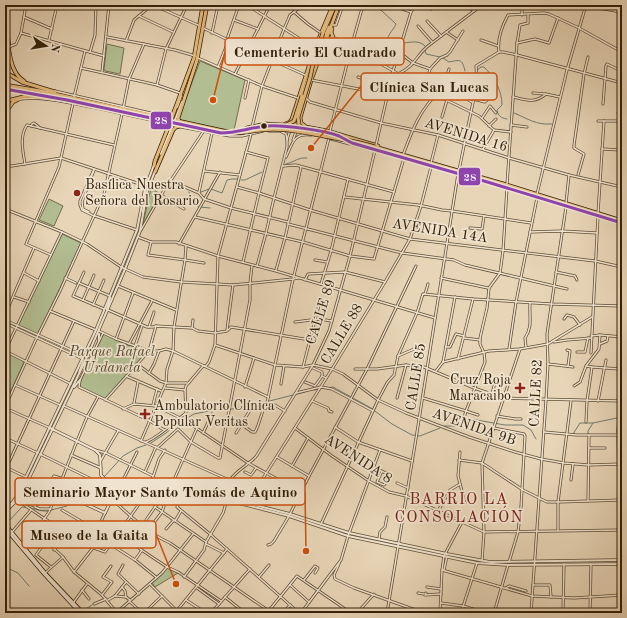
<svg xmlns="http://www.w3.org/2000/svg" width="627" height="618" viewBox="0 0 627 618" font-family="'Old Standard TT',serif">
  <rect width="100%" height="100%" fill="#e8d5b7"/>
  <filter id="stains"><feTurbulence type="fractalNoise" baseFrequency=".005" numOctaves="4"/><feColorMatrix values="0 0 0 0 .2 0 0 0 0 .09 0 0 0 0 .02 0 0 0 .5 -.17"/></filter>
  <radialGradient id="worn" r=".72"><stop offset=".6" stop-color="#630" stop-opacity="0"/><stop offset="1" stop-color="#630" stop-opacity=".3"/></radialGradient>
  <g fill="#b2be92" stroke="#726f4d">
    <polygon points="107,44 124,48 120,74 105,71 104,69"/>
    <polygon points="200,61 245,80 234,130 221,129 178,120"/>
    <polygon points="151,188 160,194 143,224"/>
    <polygon points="49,199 63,206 54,226 39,220"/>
    <polygon points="62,234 81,243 37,337 17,327"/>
    <polygon points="104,334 128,345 149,350 125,376 105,400 79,388 78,385 99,341"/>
    <polygon points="5,351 25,360 5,404"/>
    <polygon points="167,568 178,573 155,587 152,583"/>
  </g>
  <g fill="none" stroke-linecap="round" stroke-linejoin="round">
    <g stroke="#707b6f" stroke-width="1">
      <path d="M373 5 382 11 396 24C393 31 385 36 388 45L400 44"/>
      <path d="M404 43C412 42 419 40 425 46"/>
      <polyline points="425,50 426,54 440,57"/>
      <path d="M443 58 449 62C460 60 462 58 465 71"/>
      <path d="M477 70 481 67H484C494 77 502 90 502 105L497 110C498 116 501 118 507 119"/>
      <path d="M514 113C529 119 535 125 552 124"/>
      <path d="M286 164C295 162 298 157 307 158"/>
      <polyline points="241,180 245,180 262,172"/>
      <polyline points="211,189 222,193 227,180 232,179 238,179"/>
      <polyline points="189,192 192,203 200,207 210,208"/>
      <polyline points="201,192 209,189"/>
      <polyline points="327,388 333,387 371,408 392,424 412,435 420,436 440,428"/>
      <polyline points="314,390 324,388"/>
      <polyline points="444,426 457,426 471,419 505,425 523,425 531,430 536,439"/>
      <polyline points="573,434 580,423 593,423 617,418"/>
      <polyline points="588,434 588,431 593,423"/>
      <polyline points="151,443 166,433 176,425 194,414 209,411 242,408 305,392"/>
      <polyline points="51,510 67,506 76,497 85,491 94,488 123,456 137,448 146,445"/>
      <path d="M7 523 22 507C33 507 38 512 49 511"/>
      <polyline points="5,567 18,573 29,586"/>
      <polyline points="5,605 7,606"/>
      <polyline points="84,610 92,605"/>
    </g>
    <defs>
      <g id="minor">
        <polyline points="153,5 200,26"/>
        <polyline points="247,5 311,46"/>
        <polyline points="289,5 295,10"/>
        <polyline points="391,5 411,12"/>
        <polyline points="422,5 431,9 443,5"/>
        <polyline points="465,5 474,11"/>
        <polyline points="522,6 522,15"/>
        <polyline points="586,6 616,11 622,14"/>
        <polyline points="516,8 523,5"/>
        <polyline points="616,11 617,5"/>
        <polyline points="294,12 308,24 321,33"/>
        <polyline points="139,16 173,32"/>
        <polyline points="24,17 52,29"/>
        <polyline points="234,20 258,29"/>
        <polyline points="427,21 441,36"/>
        <polyline points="333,25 336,25 343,5"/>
        <polyline points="418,26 432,42"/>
        <polyline points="203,28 226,39"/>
        <polyline points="446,32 458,40"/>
        <polyline points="21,33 104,56"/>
        <polyline points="212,33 218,5"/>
        <polyline points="107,37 175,50 195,56"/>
        <polyline points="333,37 436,95 479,116 494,130 511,132"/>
        <polyline points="49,40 57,5"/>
        <polyline points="481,40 498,46"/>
        <polyline points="126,41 134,20 147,9 150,5"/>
        <polyline points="517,43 535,39 549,43 558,18"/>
        <polyline points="9,47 16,44 21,33 26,5"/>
        <polyline points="277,48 309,65"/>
        <polyline points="90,52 95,35 96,5"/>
        <polyline points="399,52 413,63 430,69"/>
        <path d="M499 52C497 39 502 26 508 15L544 13 549 14 579 28 622 52"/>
        <polyline points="198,58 262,86 298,98"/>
        <polyline points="272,60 305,75"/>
        <polyline points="319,60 334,61"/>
        <polyline points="218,67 228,42 227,39 239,5"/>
        <polyline points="81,68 157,85 180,93"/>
        <polyline points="102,72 109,5"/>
        <polyline points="235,74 270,5"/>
        <path d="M398 74C415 66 415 57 428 46L482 5"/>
        <path d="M358 77C369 81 378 80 390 85"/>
        <polyline points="311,80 364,90 386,99"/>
        <polyline points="157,85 166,49 187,5"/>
        <polyline points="443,88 449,69"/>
        <polyline points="425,89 430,69 440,58 447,55 450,52 463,31"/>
        <polyline points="364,90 366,80"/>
        <polyline points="55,91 172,118"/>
        <polyline points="533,93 545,94"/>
        <polyline points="74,97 85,51"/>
        <path d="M513 97C527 100 534 104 546 94L560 97"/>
        <polyline points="245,98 249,80"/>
        <polyline points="307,99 310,102 381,123 438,135 509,158 569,175 622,187"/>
        <polyline points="473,99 485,102 491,96"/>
        <path d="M18 100C39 91 141 119 169 124"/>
        <polyline points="603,104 606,66 607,64 619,70 619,56 622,56"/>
        <polyline points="123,109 129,79 144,44"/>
        <polyline points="618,113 622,113"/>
        <polyline points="442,117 447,100"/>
        <polyline points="482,118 490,106 496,113"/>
        <polyline points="598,121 622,121"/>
        <polyline points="511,125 527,127"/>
        <polyline points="31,126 32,124 34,123 40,128"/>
        <polyline points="489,126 496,119"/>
        <polyline points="181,127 230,136 242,136 263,131"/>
        <polyline points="252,127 262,86 284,29 290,15 303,5"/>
        <polyline points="330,131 351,48 363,5"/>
        <polyline points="331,139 369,149"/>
        <polyline points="287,140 290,130"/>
        <polyline points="293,140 296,132"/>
        <polyline points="376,145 393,71 411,12 416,5"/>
        <polyline points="483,149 494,130"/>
        <polyline points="602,149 622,150"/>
        <path d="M403 155C413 128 420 109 441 90L443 89 457 93 472 102"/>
        <path d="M286 157C293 143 293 133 311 135"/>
        <polyline points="431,163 438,135"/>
        <path d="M25 164C23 151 19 137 27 125L114 145"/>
        <polyline points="5,166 12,166 61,158 146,186"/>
        <polyline points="283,166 296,165 394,192"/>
        <polyline points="94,169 80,201 80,205 82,210 92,215 137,230"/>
        <polyline points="459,170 477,83 476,66 499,52 503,52 517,55 622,83"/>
        <polyline points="204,171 240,175"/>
        <polyline points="578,175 584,154 574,148 574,145 584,74 588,57"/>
        <polyline points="171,181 199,193 204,199 231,208 288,222"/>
        <polyline points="507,184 517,43 520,25 528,23 528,15"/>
        <polyline points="237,187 259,193 310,210 410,239 595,261 622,267"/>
        <polyline points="199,192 212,133"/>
        <polyline points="537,194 567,70 586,5"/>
        <polyline points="161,195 184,209"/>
        <polyline points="344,197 418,205 442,210 452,211 531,223"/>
        <polyline points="566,203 569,175"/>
        <polyline points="5,209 62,232 87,244 121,267 143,277 181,282 217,284 233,285 293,279 298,278"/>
        <polyline points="89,212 83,209 82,202 94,170"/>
        <polyline points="598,213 604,121"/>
        <polyline points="195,217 303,242 350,256 374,259 404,158"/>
        <polyline points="288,224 402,253 454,260 465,265 567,289"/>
        <polyline points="470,228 482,229 484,216"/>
        <polyline points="141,230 161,195 203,132"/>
        <polyline points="530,232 562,231 597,233"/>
        <polyline points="138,237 151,242 176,242 218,256 276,271 435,318"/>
        <polyline points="151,242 148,255 185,260 186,246"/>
        <polyline points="179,244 220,172"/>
        <polyline points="51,255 26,244 59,167 73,103"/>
        <polyline points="315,260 327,262"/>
        <polyline points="243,262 259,193 268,158 246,152"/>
        <polyline points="257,266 266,233 274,198 287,147 287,140 286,134 280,131 269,131"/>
        <polyline points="276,270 285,238 301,167"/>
        <polyline points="84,272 73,296 104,309"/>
        <polyline points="556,272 575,276 577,280"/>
        <polyline points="24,273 39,281"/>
        <polyline points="65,278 76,283"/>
        <polyline points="441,278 488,288"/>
        <polyline points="305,280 308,274 345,272 385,282"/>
        <polyline points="79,283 110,296"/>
        <polyline points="321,284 331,251 348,179"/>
        <polyline points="118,286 176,310"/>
        <polyline points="425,294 428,284"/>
        <polyline points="14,297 29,302"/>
        <polyline points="83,300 94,275"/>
        <polyline points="93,305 104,280"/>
        <polyline points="108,310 147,327 153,327 156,326 192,328 198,331 215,333 227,331 231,327 310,340"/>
        <polyline points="50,311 96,330"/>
        <polyline points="5,315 34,248"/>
        <polyline points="564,319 567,315 574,317 580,325"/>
        <polyline points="5,320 87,357"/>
        <polyline points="295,322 319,319 332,321"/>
        <polyline points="5,323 83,359 83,361 79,372"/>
        <polyline points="149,327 154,312"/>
        <polyline points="192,328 193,320"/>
        <polyline points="227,330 233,285"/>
        <polyline points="99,331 116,339 149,351 159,351 166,349 173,351 268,397"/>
        <polyline points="103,333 80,380 79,387 150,421 164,430"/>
        <polyline points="600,335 622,337"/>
        <polyline points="464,338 480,340"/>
        <polyline points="116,339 133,293"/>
        <polyline points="554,342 567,340 591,338"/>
        <polyline points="129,344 152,301"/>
        <polyline points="600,344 607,341 608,336"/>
        <polyline points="215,345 275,365 303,367 313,365 332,369 343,374 378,400 406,413 469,437 515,452 541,459 564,463 588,465 622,464"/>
        <polyline points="135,346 142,326"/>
        <polyline points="446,347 450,347 456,334 464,336"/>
        <path d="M526 347 525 338C533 326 529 318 530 303"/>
        <polyline points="509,349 516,302 537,198"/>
        <polyline points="567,350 570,351 568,366"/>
        <polyline points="5,351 62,232"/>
        <polyline points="5,351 71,384"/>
        <polyline points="577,352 585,352 588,338"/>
        <polyline points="591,353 598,216"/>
        <polyline points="398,356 414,349"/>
        <polyline points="458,359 473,299"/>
        <polyline points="443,362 455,297"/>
        <polyline points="137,364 160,381 166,383 187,383"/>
        <polyline points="548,364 573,367"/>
        <polyline points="586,366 592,367 587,401 586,422"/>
        <polyline points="303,367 319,305"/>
        <polyline points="592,367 620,369"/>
        <polyline points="313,368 322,372 322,376"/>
        <polyline points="355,369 377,369 406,365 424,367 474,388 503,398 622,401"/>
        <polyline points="436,371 443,362 489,351 520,349 548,344 592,317"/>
        <polyline points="149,373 154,364 159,351"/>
        <polyline points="126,376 161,391"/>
        <polyline points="305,382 315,386 322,376 326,378"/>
        <polyline points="281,384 284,366"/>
        <polyline points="15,385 60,405"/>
        <polyline points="574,386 580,382 586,366 599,349 600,335 591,336"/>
        <polyline points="245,387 254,358"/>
        <polyline points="165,388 185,390"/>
        <polyline points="296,393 321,387 332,389 373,411"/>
        <polyline points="492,394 496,379"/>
        <polyline points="397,398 406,365"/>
        <polyline points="423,398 466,411 485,362 484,353 480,344 480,338 487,308 489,288 500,273 503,251 507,188"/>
        <polyline points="105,400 149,351 156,326"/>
        <polyline points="312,401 328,408 329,411 332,412"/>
        <polyline points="598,401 606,360"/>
        <polyline points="134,403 138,382"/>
        <polyline points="273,404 285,411"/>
        <polyline points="153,405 157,389"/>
        <polyline points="64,406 229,480"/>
        <polyline points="5,407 38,335 60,291 104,194 122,114"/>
        <polyline points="5,408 50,428"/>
        <polyline points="123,409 134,404 156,406 186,421 248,463 301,492"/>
        <polyline points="497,416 515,419 521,419"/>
        <polyline points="463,421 466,411 478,415"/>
        <path d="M241 424 252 432H255C260 424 262 408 267 403L293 279 329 138"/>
        <polyline points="335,427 358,442 412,461"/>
        <polyline points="295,428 332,456 369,481 389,492 406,496 484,532 622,530"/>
        <polyline points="494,428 524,434 525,436 521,507 518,532 509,562"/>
        <polyline points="544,432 577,435 622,435"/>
        <polyline points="203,433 212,414"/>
        <polyline points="236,433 252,407"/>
        <polyline points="5,438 38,453"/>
        <polyline points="141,441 166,383 167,369 173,351 174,327 185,260 204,263"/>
        <path d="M146 442C160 436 173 423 186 413L185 390 186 386 203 366H206L209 362 215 345 218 256 251 134"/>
        <polyline points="158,447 178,429 191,442 218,458 220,458 250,300 250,283 252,266"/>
        <polyline points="589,448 605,448"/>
        <polyline points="95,450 106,453 153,476"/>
        <polyline points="460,452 458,476 465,503"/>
        <polyline points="40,454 116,491"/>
        <polyline points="71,455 101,468"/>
        <polyline points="277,457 309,476"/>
        <polyline points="101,460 118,431"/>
        <polyline points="459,460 482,463 523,490 547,502 558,502 622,500"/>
        <polyline points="292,466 308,438"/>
        <polyline points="5,467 26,477"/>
        <path d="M374 468 386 473C389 477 387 482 384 485L377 482 382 471"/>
        <polyline points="5,471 74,321"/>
        <polyline points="145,472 156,447"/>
        <polyline points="245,472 251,475 256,468"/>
        <polyline points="571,480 573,464"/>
        <polyline points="397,483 408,488"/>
        <polyline points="119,488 137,452"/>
        <polyline points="149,489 159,459 165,450"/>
        <polyline points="185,495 177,507 210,534 299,613"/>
        <path d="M224 498C229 480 230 477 245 466 249 462 254 460 257 455L313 365 329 331 350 256 375 150"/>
        <path d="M112 499C130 516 148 533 170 543L269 611"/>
        <polyline points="17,500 45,519 94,548 105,552 147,493"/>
        <polyline points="19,501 35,506 54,476 70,481 65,494"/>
        <polyline points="588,501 589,435"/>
        <polyline points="248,502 332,369 385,282 410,239 421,206 431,167"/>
        <polyline points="35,507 40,509 51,509"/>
        <polyline points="155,507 206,542"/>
        <polyline points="62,510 113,540"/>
        <polyline points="438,511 450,490 460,484"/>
        <polyline points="175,521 181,511"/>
        <polyline points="52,524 45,538 46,541 63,557 74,572 102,595 117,613"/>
        <polyline points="321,524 378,400 387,383 394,375 398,356 417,313 423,294 473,299 551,304 622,306"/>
        <polyline points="149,529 162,512 169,491 197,428"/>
        <polyline points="166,529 174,520"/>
        <polyline points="97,530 105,513"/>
        <polyline points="558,530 558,502 571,401"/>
        <polyline points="12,532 31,510"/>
        <polyline points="118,532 128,538 140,549 167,567 178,572 221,601"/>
        <polyline points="128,538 142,526 155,507 169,491"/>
        <polyline points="379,539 380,532 385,527 387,517"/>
        <polyline points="5,541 10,535"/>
        <polyline points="46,541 36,555 51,567"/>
        <polyline points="110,544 135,560 156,577"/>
        <polyline points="206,544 224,553"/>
        <polyline points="268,545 271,544 274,541 289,516 309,476 367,369 416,266"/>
        <polyline points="24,547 49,512 77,441 87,417 98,397"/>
        <polyline points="54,550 66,532"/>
        <polyline points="135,560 142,550"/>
        <polyline points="482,561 484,532 482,463 520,349"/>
        <polyline points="339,564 334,575 335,579 354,588 424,613"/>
        <polyline points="123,565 118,574 139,594"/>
        <polyline points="442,570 532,596 574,598 622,595"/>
        <polyline points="444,570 447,556"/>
        <polyline points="74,572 103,535"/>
        <polyline points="45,573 63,557"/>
        <polyline points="184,577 204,550 206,542 223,513 227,500"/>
        <polyline points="259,577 269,565"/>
        <polyline points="304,580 315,566 318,568 315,573"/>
        <polyline points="150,584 179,613"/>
        <polyline points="290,585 309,602"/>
        <polyline points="533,585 550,585 551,597"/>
        <polyline points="122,587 125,591 126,597"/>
        <polyline points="427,587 441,589"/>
        <polyline points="197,588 219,604"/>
        <polyline points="506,588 509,586 526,591"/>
        <polyline points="82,590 89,599"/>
        <polyline points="418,593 424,594"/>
        <polyline points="426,593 425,595 441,594"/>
        <polyline points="102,595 112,582 103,577 111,566"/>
        <polyline points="115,596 126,597 130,600"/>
        <polyline points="225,597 245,613"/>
        <polyline points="108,600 115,596 126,582"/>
        <polyline points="186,600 206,613"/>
        <polyline points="129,601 142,613"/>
        <polyline points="73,603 87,584"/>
        <polyline points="441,603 463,606 486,613"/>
        <polyline points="94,604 106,599"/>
        <polyline points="531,609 550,613"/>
        <polyline points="116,613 162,573 193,534"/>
        <polyline points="144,613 162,596"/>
        <polyline points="175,613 227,549"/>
        <polyline points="211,613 250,569"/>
        <polyline points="267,613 297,576 351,613"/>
        <polyline points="283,613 290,605"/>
        <polyline points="301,613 341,560 348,536 380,450"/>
        <polyline points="357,613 374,594"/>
        <path d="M387 613C412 467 435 320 458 174"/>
        <polyline points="440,613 442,570 444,556 462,522"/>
        <polyline points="461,613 477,563"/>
        <polyline points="494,613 508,565"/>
        <polyline points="531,613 546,400 548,364 547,334 566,207"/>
        <polyline points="563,613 564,564"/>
        <polyline points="590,613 591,564"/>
        <polyline points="621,613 618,430 620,401 622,327"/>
      </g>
      <g id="tertiary">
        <polyline points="177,107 181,96"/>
        <polyline points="175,120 182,102"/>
        <polyline points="161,154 172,127"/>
        <polyline points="141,185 147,182"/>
        <polyline points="143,212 146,187"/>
        <polyline points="107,309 110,298"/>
        <polyline points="99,341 99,334"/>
        <polyline points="74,387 80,380"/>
        <polyline points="50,428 95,450 100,455 101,475 109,484 115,487 201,494 224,497 290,514 349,533 447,554 490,562 622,560"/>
        <polyline points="29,478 105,513 116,490"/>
        <polyline points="116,491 201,496 227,500 289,516 348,536 477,563 508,565 622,564"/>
        <polyline points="5,509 12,503 17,496 96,330 137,230 145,189 154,165"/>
        <polyline points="6,511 17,500 29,478 87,357 125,269 140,231 147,192 155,171"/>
      </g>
      <g id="secondary">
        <polyline points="5,513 6,511"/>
        <polyline points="5,524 46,574 83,613"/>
        <polyline points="5,528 44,574 80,613"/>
      </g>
      <g id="primary">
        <polyline points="339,5 311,80 300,118 301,123 306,127 327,131 378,146"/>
        <polyline points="5,16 9,47 5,77"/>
        <polyline points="6,17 6,5"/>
        <polyline points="323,33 333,10"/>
        <polyline points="326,40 333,37 331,32 332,29"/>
        <path d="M9 51C11 63 14 75 24 81"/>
        <polyline points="313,66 329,27"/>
        <polyline points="5,72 22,82 55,92"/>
        <polyline points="5,85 41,91 228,132"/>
        <polyline points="5,89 67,100 221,133"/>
        <polyline points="302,96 311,71"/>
        <polyline points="5,100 11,100 27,96 47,98"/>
        <polyline points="5,113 13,102 17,100"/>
        <polyline points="171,120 194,58 203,5"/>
        <polyline points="292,121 293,124 295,125 300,121"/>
        <polyline points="179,122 178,118 197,60 207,5"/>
        <polyline points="247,128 266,124 283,125 290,122 292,119 315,48 333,5"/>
        <polyline points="234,133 247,132"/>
        <polyline points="339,136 352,143 484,181 622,223"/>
        <polyline points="375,147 507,185 622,221"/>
        <polyline points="154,166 155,161 170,123"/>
        <polyline points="155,172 173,130 176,127 180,126"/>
      </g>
    </defs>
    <use href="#minor" stroke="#604d34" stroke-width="3"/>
    <use href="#tertiary" stroke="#604d34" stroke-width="3.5"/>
    <use href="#secondary" stroke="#332008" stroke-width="4"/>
    <use href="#primary" stroke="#332008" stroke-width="4.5"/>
    <use href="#minor" stroke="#f0e4d0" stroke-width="1.5"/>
    <use href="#tertiary" stroke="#f0e4d0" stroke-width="2"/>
    <use href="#secondary" stroke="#f0e4d0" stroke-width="2.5"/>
    <use href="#primary" stroke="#e4ba7c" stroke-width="3"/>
    <defs>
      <g id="tertiary-bridge">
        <polyline points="170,126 172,119"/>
        <polyline points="172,127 175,120"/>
      </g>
      <g id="primary-bridge">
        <polyline points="284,126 294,121 302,96"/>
        <polyline points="302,128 299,125 298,117 310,78 314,59 323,33"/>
        <path d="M247 132C282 125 305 133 339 139 352 141 363 143 375 147"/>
        <path d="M221 133C237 133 252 127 268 126 289 125 319 131 339 136"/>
      </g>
    </defs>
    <use href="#tertiary-bridge" stroke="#604d34" stroke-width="3.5" stroke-linecap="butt"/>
    <use href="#primary-bridge" stroke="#332008" stroke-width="4.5" stroke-linecap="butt"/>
    <use href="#tertiary-bridge" stroke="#f0e4d0" stroke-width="2"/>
    <use href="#primary-bridge" stroke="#e4ba7c" stroke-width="3"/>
    <defs>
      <path id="bus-1" d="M5 89 67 100 221 133C237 133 252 127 268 126 283 125 324 130 339 136 343 138 348 141 352 143L484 181 622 223"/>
    </defs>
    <use href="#bus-1" stroke="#f0e4d0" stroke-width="6"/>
    <use href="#bus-1" stroke="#8e44ad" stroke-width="3"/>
  </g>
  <circle fill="#332008" stroke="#f0e4d0" stroke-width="1.5" cx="264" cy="126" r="3.5"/>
  <g fill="#8f2418" stroke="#f0e4d0" stroke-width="1.5">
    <circle cx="77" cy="193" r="4"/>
    <path d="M518 382h4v4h4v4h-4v4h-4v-4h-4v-4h4z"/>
    <path d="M143 408h4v4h4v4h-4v4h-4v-4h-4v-4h4z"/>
  </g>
  <g text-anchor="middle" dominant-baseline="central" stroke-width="3.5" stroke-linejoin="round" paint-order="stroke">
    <g font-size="14" fill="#332008" stroke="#f0e4d0">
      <text transform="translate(466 135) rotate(17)">AVENIDA 16</text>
      <text transform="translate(440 231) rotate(9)">AVENIDA 14A</text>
      <text transform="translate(321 312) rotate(-72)">CALLE 89</text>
      <text transform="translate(342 334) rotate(-59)">CALLE 88</text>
      <text transform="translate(416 377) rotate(-81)">CALLE 85</text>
      <text transform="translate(536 393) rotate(-87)">CALLE 82</text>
      <text transform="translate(474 427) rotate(19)">AVENIDA 9B</text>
      <text transform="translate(358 459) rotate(33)">AVENIDA 8</text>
    </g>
    <g font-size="14" fill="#332008" stroke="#f0e4d0" text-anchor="start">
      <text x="85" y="185">Basílica Nuestra<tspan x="85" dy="16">Señora del Rosario</tspan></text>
      <text x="511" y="380" text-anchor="end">Cruz Roja<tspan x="511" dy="16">Maracaibo</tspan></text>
      <text x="154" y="406">Ambulatorio Clínica<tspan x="154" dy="16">Popular Veritas</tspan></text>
    </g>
    <g font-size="14" font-style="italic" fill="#53482a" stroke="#f0e4d0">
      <text x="112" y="352">Parque Rafael<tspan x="112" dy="16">Urdaneta</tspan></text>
    </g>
    <g font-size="16" letter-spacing="1" fill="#7a1f14" stroke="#f0e4d0">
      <text x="459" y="500">BARRIO LA<tspan x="459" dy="18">CONSOLACIÓN</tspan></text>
    </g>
  </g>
  <path fill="none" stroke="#cd500b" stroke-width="1.5" d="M213 100L225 52M311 148L361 86M306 551L305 492M176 584L156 534"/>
  <g fill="#cd500b" stroke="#f0e4d0" stroke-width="1.5">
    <circle cx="213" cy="100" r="4"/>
    <circle cx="311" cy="148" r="4"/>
    <circle cx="306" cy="551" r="4"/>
    <circle cx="176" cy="584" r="4"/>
  </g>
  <g fill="#f0e4d0" stroke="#cd500b" stroke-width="1.5">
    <rect x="225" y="38" width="179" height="27" rx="4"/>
    <rect x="361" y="73" width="136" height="27" rx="4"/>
    <rect x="15" y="478" width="290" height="27" rx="4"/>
    <rect x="22" y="521" width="134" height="27" rx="4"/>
  </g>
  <g font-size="15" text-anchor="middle" font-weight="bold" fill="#332008">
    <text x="315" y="57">Cementerio El Cuadrado</text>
    <text x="429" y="92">Clínica San Lucas</text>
    <text x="160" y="497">Seminario Mayor Santo Tomás de Aquino</text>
    <text x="89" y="540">Museo de la Gaita</text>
  </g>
  <g stroke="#f0e4d0" stroke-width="1.5">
    <rect x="150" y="111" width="22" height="19" rx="4" fill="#8e44ad"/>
    <rect x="458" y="167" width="23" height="19" rx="4" fill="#8e44ad"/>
  </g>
  <g font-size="11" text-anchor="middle" font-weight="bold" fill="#fff">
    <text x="161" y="124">28</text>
    <text x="470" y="181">28</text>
  </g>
  <rect width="627" height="618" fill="none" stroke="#e8d5b7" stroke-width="20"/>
  <rect x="6" y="6" width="615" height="606" fill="none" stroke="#332008" stroke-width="2"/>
  <rect x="10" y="10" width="607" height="598" fill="none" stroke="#332008"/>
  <g transform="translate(46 46) rotate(102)" stroke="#f0e4d0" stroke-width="3" paint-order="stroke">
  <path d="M0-3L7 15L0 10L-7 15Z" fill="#332008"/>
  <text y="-6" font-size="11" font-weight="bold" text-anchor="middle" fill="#332008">N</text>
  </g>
  <rect width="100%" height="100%" filter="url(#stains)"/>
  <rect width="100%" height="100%" fill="url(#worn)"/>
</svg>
